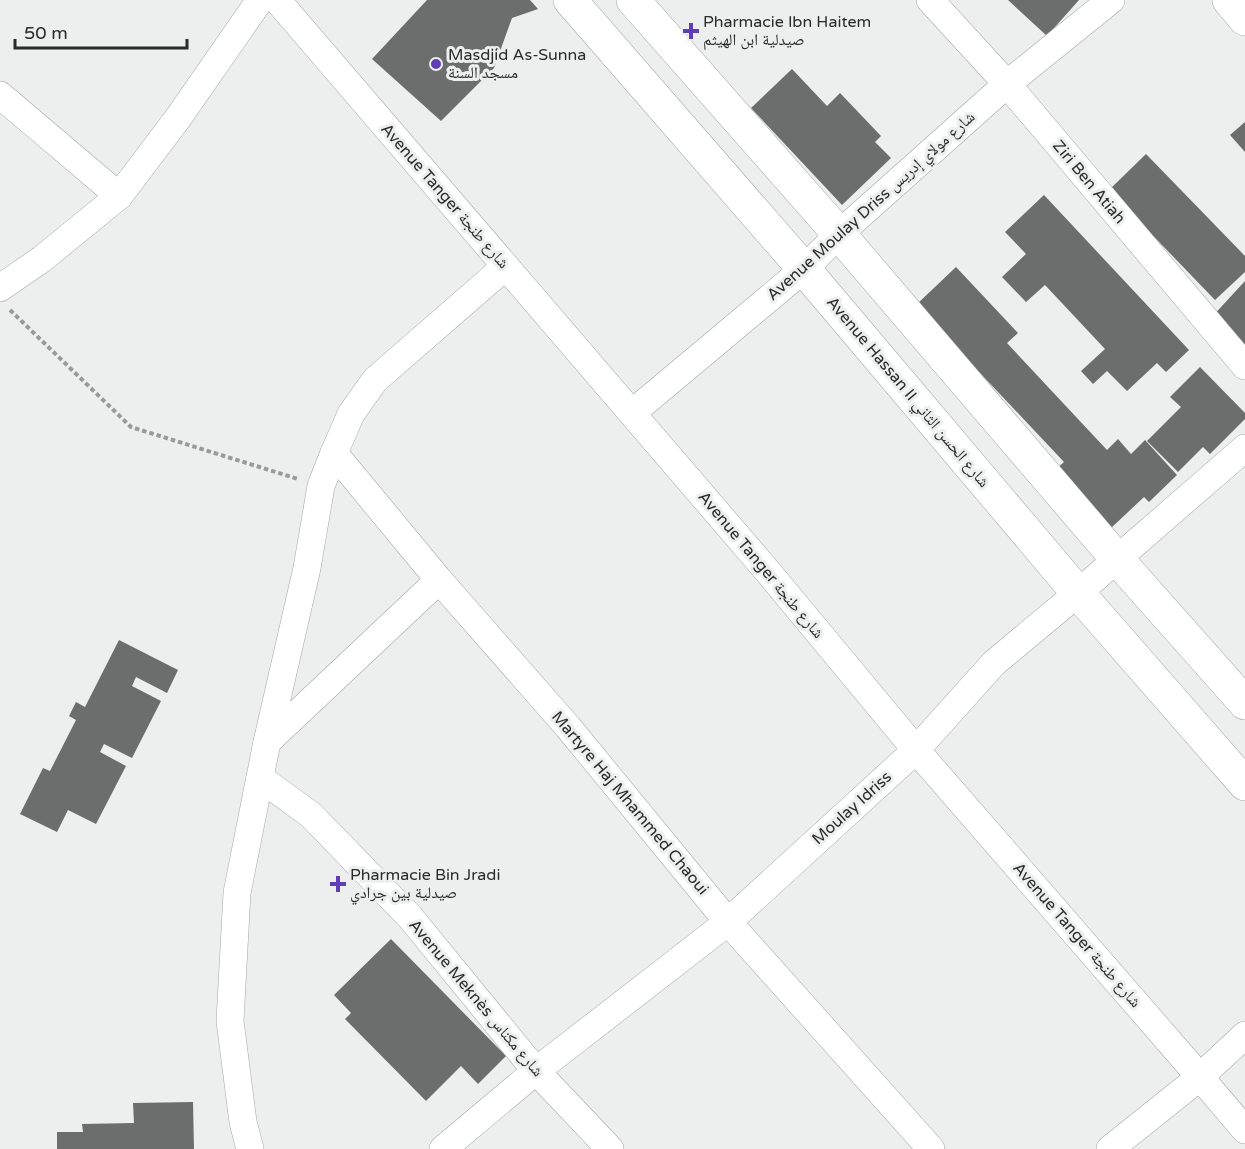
<svg xmlns="http://www.w3.org/2000/svg" width="1245" height="1149" viewBox="0 0 1245 1149" font-family="'Varela Round','Noto Naskh Arabic',sans-serif">
  <rect width="100%" height="100%" fill="#ecefed"/>
  <g fill="#6b6e6c">
    <polygon points="427,0 530,0 538,9 512,18 494,68 441,121 372,59"/>
    <polygon points="1008,0 1079,0 1047,36"/>
    <polygon points="792,69 827,106 840,93 881,136 875,142 891,158 842,205 751,108"/>
    <polygon points="1245,122 1245,152 1230,135"/>
    <polygon points="1146,154 1245,256 1245,272 1215,300 1109,190"/>
    <polygon points="1044,195 1189,350 1166,372 1157,363 1127,391 1107,371 1093,384 1081,371 1105,349 1045,285 1026,302 1002,277 1026,254 1005,232"/>
    <polygon points="956,267 1018,333 1007,343 1107,450 1118,439 1131,454 1145,440 1177,475 1149,502 1144,497 1110,529 1047,477 1064,462 916,305"/>
    <polygon points="1245,281 1245,351 1210,319"/>
    <polygon points="1200,367 1245,413 1245,419 1210,454 1203,447 1178,472 1147,441 1181,407 1170,397"/>
    <polygon points="119,640 178,670 167,693 136,677 132,686 161,701 132,758 104,744 100,752 126,766 96,824 68,810 57,832 20,814 43,768 50,771 76,720 69,716 76,702 85,707"/>
    <polygon points="391,939 506,1056 478,1084 461,1066 426,1101 345,1019 351,1013 334,995"/>
    <polygon points="193,1102 194,1149 57,1149 57,1132 83,1132 82,1124 134,1123 133,1103"/>
  </g>
  <g fill="none" stroke-linecap="round" stroke-linejoin="round">
    <defs>
      <g id="minor">
        <polyline points="277,0 769,573 916,750 1200,1077 1245,1130"/>
        <polyline points="930,0 1007,84 1245,366"/>
        <polyline points="0,95 119,196"/>
        <polyline points="0,288 42,259 119,196 178,118 260,0"/>
        <polyline points="632,413 804,269 839,234 1007,84 1111,0"/>
        <polyline points="334,453 439,580 568,727 728,922 931,1149"/>
        <polyline points="267,742 439,580"/>
        <polyline points="260,778 311,815 410,917 536,1071 610,1149"/>
        <polyline points="250,1149 243,1122 230,1021 237,893 267,742 307,568 321,486 334,453 351,414 375,380 505,267"/>
        <polyline points="443,1149 536,1071 728,922 916,750 994,663 1078,593 1245,448"/>
        <polyline points="1110,1149 1200,1077 1245,1035"/>
      </g>
      <g id="tertiary">
        <polyline points="570,0 804,269 1078,593 1245,784"/>
        <polyline points="633,0 839,234 1117,559 1245,703"/>
        <polyline points="1229,0 1245,19"/>
      </g>
    </defs>
    <use href="#minor" stroke="#a3a6a4" stroke-width="28"/>
    <use href="#tertiary" stroke="#a3a6a4" stroke-width="34"/>
    <polyline stroke="#999b9a" stroke-width="4" stroke-dasharray="4.5 3" stroke-linecap="butt" points="10,310 131,427 298,479"/>
    <use href="#minor" stroke="#fff" stroke-width="27"/>
    <use href="#tertiary" stroke="#fff" stroke-width="33"/>
  </g>
  <g fill="#623eb6" stroke="#ecefed" stroke-width="2">
    <path d="M688 22h6v6h6v6h-6v6h-6v-6h-6v-6h6z"/>
    <circle cx="436" cy="64" r="6"/>
    <path d="M335 875h6v6h6v6h-6v6h-6v-6h-6v-6h6z"/>
  </g>
  <g text-anchor="middle" dominant-baseline="central" stroke-width="6" stroke-linejoin="round" paint-order="stroke">
    <g font-size="16" fill="#292a29" stroke="#ecefed" text-anchor="start">
      <text x="703" y="22">Pharmacie Ibn Haitem<tspan x="703" dy="18">صيدلية ابن الهيثم</tspan></text>
      <text x="448" y="55">Masdjid As-Sunna<tspan x="448" dy="18">مسجد السنة</tspan></text>
      <text x="350" y="875">Pharmacie Bin Jradi<tspan x="350" dy="18">صيدلية بين جرادي</tspan></text>
    </g>
    <g font-size="16" fill="#292a29" stroke="#ecefed">
      <text transform="translate(1089 182) rotate(50)">Ziri Ben Atiah</text>
      <text transform="translate(445 196) rotate(49)">Avenue Tanger شارع طنجة</text>
      <text transform="translate(871 206) rotate(-42)">Avenue Moulay Driss شارع مولاي إدريس</text>
      <text transform="translate(908 392) rotate(50)">Avenue Hassan II شارع الحسن الثاني</text>
      <text transform="translate(761 565) rotate(50)">Avenue Tanger شارع طنجة</text>
      <text transform="translate(630 803) rotate(50)">Martyre Haj Mhammed Chaoui</text>
      <text transform="translate(852 808) rotate(-42)">Moulay Idriss</text>
      <text transform="translate(1077 935) rotate(49)">Avenue Tanger شارع طنجة</text>
      <text transform="translate(476 998) rotate(50)">Avenue Meknès شارع مكناس</text>
    </g>
  </g>
  <path d="M15 39v9h172v-9" fill="none" stroke="#292a29" stroke-width="3"/>
  <text x="24" y="39" font-size="18" fill="#292a29" stroke="#ecefed" stroke-width="4.5" paint-order="stroke">50 m</text>
</svg>
